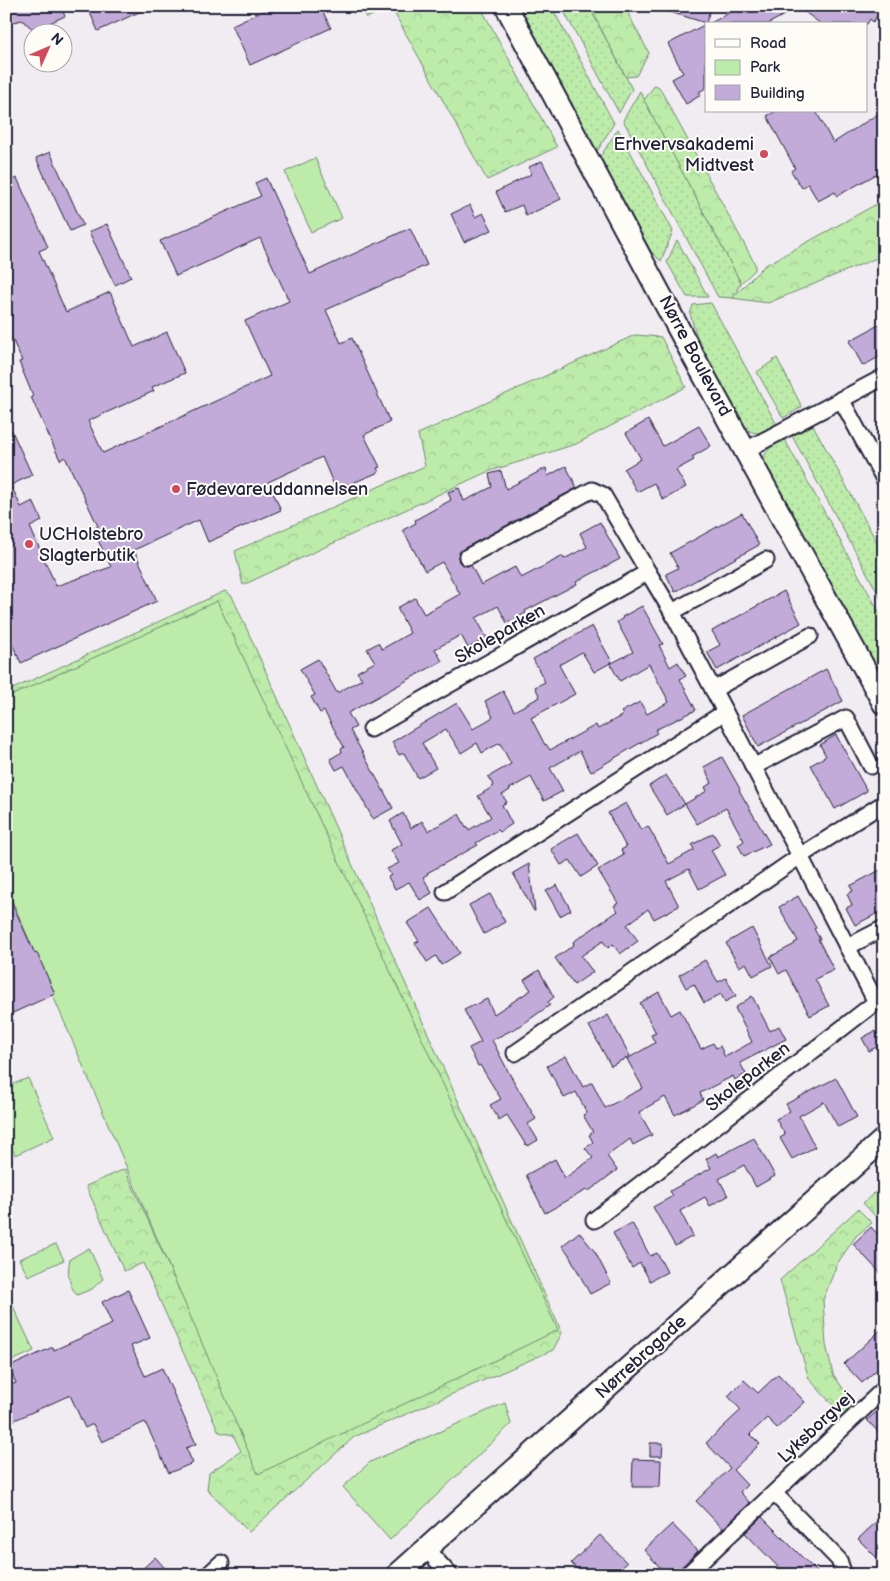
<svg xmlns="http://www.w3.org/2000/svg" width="890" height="1581" viewBox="0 0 890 1581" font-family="'Balsamiq Sans',sans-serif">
  <defs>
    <pattern id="grass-dots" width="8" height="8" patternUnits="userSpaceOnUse" patternTransform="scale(1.25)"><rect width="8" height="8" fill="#bdecaa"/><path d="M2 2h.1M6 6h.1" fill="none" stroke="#a2ca93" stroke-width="1.8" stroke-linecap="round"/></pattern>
    <pattern id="forest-crowns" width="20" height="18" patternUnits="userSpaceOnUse" patternTransform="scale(1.25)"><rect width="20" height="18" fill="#bdecaa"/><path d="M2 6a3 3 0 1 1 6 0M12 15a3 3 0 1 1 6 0" fill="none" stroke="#a2ca93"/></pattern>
  </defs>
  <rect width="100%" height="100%" fill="#f1ecf1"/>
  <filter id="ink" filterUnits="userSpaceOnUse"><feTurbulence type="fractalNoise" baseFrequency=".02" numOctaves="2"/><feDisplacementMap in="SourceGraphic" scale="10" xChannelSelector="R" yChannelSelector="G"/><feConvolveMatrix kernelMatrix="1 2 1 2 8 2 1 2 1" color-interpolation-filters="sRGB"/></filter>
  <g filter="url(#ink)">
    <g fill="url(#grass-dots)" stroke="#708772">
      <polygon points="515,6 551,6 614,123 598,150 593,150"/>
      <polygon points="561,6 589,6 632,89 619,113"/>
      <polygon points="640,91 741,283 732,298 718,297 623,120"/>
      <polygon points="618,129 673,231 661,261 651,252 600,157"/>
      <polygon points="677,240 708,297 687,297 667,262"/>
      <path d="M711 303 777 425C765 432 757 437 745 428L701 350 690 314 693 305Z"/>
      <polygon points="777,358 802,407 783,418 757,372"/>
      <polygon points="813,425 884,555 884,604 792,436"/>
      <path d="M785 440 884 621V689L764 467C762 450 772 446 785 440Z"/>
    </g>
    <g fill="url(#forest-crowns)" stroke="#708772">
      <polygon points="361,6 480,6 557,147 487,180 391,7 366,18"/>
      <polygon points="589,6 624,6 649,53 636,76 626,77"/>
      <polygon points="655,85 659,87 755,264 755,270 741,283 644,100"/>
      <polygon points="884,200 884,255 768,303 732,298 764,266"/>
      <polygon points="635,335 661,337 686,387 576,444 487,472 243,585 235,551 425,466 418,434"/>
      <polygon points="225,591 232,596 562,1333 553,1350 354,1437 249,1532 207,1489 209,1473 241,1451 233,1435 219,1432 143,1263 124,1271 86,1186 125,1169 258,1465 6,722 6,692"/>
      <polygon points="884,1184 884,1216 879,1220 863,1203"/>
      <polygon points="858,1209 872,1223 856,1236 837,1264 823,1300 826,1345 833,1374 853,1403 843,1416 809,1379 780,1280"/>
    </g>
    <g fill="#bdecaa" stroke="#708772">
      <polygon points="315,158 342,218 311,232 285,172"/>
      <polygon points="217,601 558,1330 258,1474 6,886 6,698"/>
      <polygon points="28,1078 54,1137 15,1155 6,1136 6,1087"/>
      <polygon points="56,1244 64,1260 28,1276 19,1259"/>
      <path d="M89 1248 103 1279 92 1289 77 1295C68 1284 67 1273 70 1259Z"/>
      <polygon points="6,1291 34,1351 7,1363 6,1362"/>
      <polygon points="505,1403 511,1424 390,1540 343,1487 370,1462"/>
    </g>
    <g fill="#c2aad9" stroke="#22223b">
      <polygon points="6,6 60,6 65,16 34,30 22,20 14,22 6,21"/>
      <polygon points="87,6 152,6 98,31"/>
      <polygon points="273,6 320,6 331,28 250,65 232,25"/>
      <polygon points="660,6 711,6 706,23 660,9"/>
      <polygon points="741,6 883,6 873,22 870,19 867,24 821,24 798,7 768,24 709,24"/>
      <polygon points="706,24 706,88 699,92 701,95 686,104 672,79 683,73 668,44"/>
      <polygon points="884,110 884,170 837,196 835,192 818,201 808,184 802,188 791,171 795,168 767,116 776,111 816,111 833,143"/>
      <polygon points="50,152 83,225 70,231 36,158"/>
      <polygon points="542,161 561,199 526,216 522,205 505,212 496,192 531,174 529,167"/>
      <polygon points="17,178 48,247 39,251 66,312 110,292 134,347 167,332 185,373 152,387 154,391 88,421 103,453 270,376 245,321 289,301 260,238 176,276 160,241 261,196 255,183 266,178 310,274 410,228 427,265 326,310 341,343 352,338 390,422 364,435 380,467 377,468 379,472 336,490 322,457 268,482 281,510 208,542 199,520 134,550 157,601 21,663 6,631 6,418 32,475 11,485 21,507 33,501 42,521 30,527 56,586 111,567 93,530 98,526 65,457 60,460 31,397 33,396 19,362 22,361 6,325 6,183"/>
      <polygon points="470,205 475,217 483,213 492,230 464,242 451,214"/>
      <polygon points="107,224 131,277 115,285 89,232"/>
      <polygon points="884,322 884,354 863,366 849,341"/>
      <polygon points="648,420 663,446 699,426 711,446 692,457 694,460 676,470 686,487 663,500 654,483 637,492 624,469 641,459 626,433"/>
      <polygon points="566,466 577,488 463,549 458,556 459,562 466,566 471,565 481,585 515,567 521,578 563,556 564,559 587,547 580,533 600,522 620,559 576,582 577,584 525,611 526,613 507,623 498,606 476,618 487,638 468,648 461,635 435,649 442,661 348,713 356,727 350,730 393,808 373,819 344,766 336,770 330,759 342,752 341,749 344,747 324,711 320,713 311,697 315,695 300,669 318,659 337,693 362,679 357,672 375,662 367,649 378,643 382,649 410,633 397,608 415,598 424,614 460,594 442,562 425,571 403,530 416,523 415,520 451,500 448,492 459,488 464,501 492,487 489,474 501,471 506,489 546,468 548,476"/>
      <polygon points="742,513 759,545 675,592 666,574 678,568 670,553"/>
      <polygon points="784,591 801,623 717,670 707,652 720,645 712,631"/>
      <polygon points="642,606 663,644 659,645 670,667 678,662 686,676 680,679 696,710 655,730 657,733 591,772 580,751 550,768 563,791 544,801 531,777 509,789 510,790 502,795 507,802 502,805 512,824 500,832 498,830 476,843 478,845 427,873 428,874 423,877 432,893 420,900 409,882 395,889 388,877 391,875 387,869 399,863 391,850 402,844 390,821 403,813 411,828 422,821 428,831 459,814 466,827 467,826 469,830 491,817 478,796 494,786 488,777 511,764 500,743 482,753 477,743 461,753 446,729 422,743 436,768 418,778 404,753 399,755 392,742 457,703 473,729 493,717 485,701 503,691 514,711 540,697 535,687 545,682 533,659 592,626 612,662 594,672 582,652 559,665 575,694 531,718 545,745 546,744 550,750 596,725 598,729 623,715 621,712 640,702 647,714 669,702 649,664 620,681 610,664 633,652 617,622 623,618 622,617"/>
      <polygon points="826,669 843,701 758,747 742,715"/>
      <polygon points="836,735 867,791 835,809 811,765 826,756 820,745"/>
      <polygon points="722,757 740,789 739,790 770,844 744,856 738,845 744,841 726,808 697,824 685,804 707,791 705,787 712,783 704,767"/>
      <polygon points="666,775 685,804 667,815 649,786"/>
      <polygon points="626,803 641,830 648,826 669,864 694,850 692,845 713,833 720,845 711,850 725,875 699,889 689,869 666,881 679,906 654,919 648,909 627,925 638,941 620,954 613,944 608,948 603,941 581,956 593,972 574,985 555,958 574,945 573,942 618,911 614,906 618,903 598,870 624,855 621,850 626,847 608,813"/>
      <polygon points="578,833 598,866 581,877 570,860 561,865 551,849"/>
      <polygon points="529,864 535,911 534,911 513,873"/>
      <polygon points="884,868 884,910 855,925 846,908 852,905 847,894 853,891 850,886"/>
      <polygon points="557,885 571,910 560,916 546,891"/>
      <polygon points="6,890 35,954 37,953 55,994 6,1016"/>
      <polygon points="490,894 505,922 484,934 469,905"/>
      <polygon points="798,896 816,928 814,929 820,939 818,939 834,970 815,979 829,1006 810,1016 786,970 779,974 770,957 795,944 794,943 798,941 779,907"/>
      <polygon points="431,908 460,953 441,965 436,956 427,962 415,943 419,941 407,923"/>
      <polygon points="752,928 772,966 753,976 746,963 739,967 726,943"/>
      <polygon points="705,960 718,982 726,978 736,996 725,1002 721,994 704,1003 694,984 686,988 679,975"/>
      <polygon points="539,970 554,997 548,1002 550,1005 520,1026 492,1040 509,1073 536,1119 528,1124 538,1140 528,1146 527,1144 526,1145 507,1115 499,1120 490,1105 501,1099 480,1065 478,1066 469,1048 481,1042 464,1010 487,999 494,1014 531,990 524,980"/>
      <polygon points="659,992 671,1015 680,1010 701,1049 713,1043 716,1048 720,1046 725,1057 752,1042 735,1008 752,996 770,1031 779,1026 786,1039 740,1063 746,1074 735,1080 733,1076 700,1093 703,1100 675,1115 665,1097 639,1112 652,1135 633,1145 630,1139 607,1156 617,1170 589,1191 588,1189 545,1213 526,1175 555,1159 565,1178 593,1158 585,1148 593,1142 589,1135 593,1132 583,1115 587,1113 576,1092 564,1098 547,1066 566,1056 583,1087 592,1082 605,1108 643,1088 627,1059 655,1043 651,1035 656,1033 640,1003"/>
      <polygon points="608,1015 630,1056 611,1066 589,1026"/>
      <polygon points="875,1031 882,1044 869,1051 862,1038"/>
      <polygon points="836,1078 857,1117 838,1127 824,1102 799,1116 815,1147 792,1159 780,1138 785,1135 776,1119 790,1111 786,1104"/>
      <polygon points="754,1138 775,1176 756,1187 744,1165 719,1179 728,1196 710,1206 705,1197 680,1211 693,1236 675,1246 653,1207 673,1196 670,1191 711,1168 706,1159 716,1153 718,1157"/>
      <polygon points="632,1223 650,1256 657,1253 667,1272 650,1281 640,1263 632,1268 613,1233"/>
      <polygon points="871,1227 884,1241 884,1277 853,1244"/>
      <polygon points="579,1232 595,1252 611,1283 590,1294 568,1253 562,1246"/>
      <polygon points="128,1290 150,1338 131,1346 145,1376 162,1368 196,1444 186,1448 193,1463 169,1473 145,1422 102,1442 93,1424 85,1428 70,1395 6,1424 6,1387 16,1383 9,1367 53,1347 54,1350 112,1324 102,1302"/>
      <polygon points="884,1327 884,1363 862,1383 844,1364"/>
      <polygon points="778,1374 805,1402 777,1428 767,1418 750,1434 760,1444 733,1470 747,1485 740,1492 750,1503 723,1529 696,1501 730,1468 706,1443 741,1410 728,1396 744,1380 758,1393"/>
      <polygon points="884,1405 884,1438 867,1420"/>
      <polygon points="650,1443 663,1443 662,1456 650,1456"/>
      <polygon points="633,1459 661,1460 660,1487 632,1487"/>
      <polygon points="884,1515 884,1550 876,1557 858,1539"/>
      <polygon points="762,1517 820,1575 786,1575 745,1533"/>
      <polygon points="672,1524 698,1551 673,1575 667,1575 644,1550"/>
      <polygon points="600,1535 627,1563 614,1575 583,1575 571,1563"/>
      <polygon points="155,1557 171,1575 136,1575"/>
    </g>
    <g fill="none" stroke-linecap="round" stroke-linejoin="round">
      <defs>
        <g id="street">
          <polyline points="841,399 884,479"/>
          <polyline points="746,450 884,377"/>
          <polyline points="467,557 592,490 603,495 648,572"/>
          <polyline points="672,612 766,560"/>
          <polyline points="713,690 810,636"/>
          <polyline points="371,729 648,572 672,612 725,712 876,1002 594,1220"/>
          <polyline points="753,767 846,718 871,766"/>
          <polyline points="445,892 725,712"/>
          <polyline points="847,947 884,928"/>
          <polyline points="515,1053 800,856 884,803"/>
          <polyline points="774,1493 839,1560 844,1575"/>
          <polyline points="426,1549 450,1575"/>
          <polyline points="208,1575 221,1563"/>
          <polyline points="687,1575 884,1389"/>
        </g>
        <g id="secondary">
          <polyline points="506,6 691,352 884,704"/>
          <polyline points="397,1575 884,1139"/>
        </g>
      </defs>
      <use href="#street" stroke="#22223b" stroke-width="19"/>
      <use href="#secondary" stroke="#22223b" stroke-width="25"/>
      <use href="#street" stroke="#fdfcf7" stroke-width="15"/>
      <use href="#secondary" stroke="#fdfcf7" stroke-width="21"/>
    </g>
  </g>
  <g fill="#d1495b" stroke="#fdfcf7" stroke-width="2">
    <circle cx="764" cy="154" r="5"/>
    <circle cx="176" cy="489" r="5"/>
    <circle cx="29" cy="544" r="5"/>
  </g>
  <g text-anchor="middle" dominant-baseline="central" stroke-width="4" stroke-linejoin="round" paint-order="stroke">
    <g font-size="18" fill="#22223b" stroke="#fdfcf7" text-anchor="start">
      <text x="754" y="144" text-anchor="end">Erhvervsakademi<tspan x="754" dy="21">Midtvest</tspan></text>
      <text x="186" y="489">Fødevareuddannelsen</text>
      <text x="39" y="534">UCHolstebro<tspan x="39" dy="21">Slagterbutik</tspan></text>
    </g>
    <g font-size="18" fill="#22223b" stroke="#fdfcf7">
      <text transform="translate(695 356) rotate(62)">Nørre Boulevard</text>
      <text transform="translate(500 634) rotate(-30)">Skoleparken</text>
      <text transform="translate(748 1077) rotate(-38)">Skoleparken</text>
      <text transform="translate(641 1357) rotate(-42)">Nørrebrogade</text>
      <text transform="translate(816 1427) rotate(-43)">Lyksborgvej</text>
    </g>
  </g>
  <rect width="890" height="1581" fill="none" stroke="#fdfcf7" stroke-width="25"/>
  <rect x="12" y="12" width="865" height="1556" fill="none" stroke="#22223b" stroke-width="2" filter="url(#ink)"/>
  <rect x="705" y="22" width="162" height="90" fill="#fdfcf7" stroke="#a5a5ac"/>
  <rect x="715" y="39" width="25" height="8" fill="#fdfcf7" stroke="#a5a5ac"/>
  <text x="750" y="48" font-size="15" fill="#22223b">Road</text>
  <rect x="715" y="60" width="25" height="15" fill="#bdecaa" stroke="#a5a5ac"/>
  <text x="750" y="72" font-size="15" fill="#22223b">Park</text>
  <rect x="715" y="85" width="25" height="15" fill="#c2aad9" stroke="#a5a5ac"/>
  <text x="750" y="98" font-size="15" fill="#22223b">Building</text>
  <g transform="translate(48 48) rotate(45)"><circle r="24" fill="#fdfcf7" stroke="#a5a5ac"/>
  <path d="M0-4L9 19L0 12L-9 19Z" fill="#d1495b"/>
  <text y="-8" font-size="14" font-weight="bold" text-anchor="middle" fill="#22223b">N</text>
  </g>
</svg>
